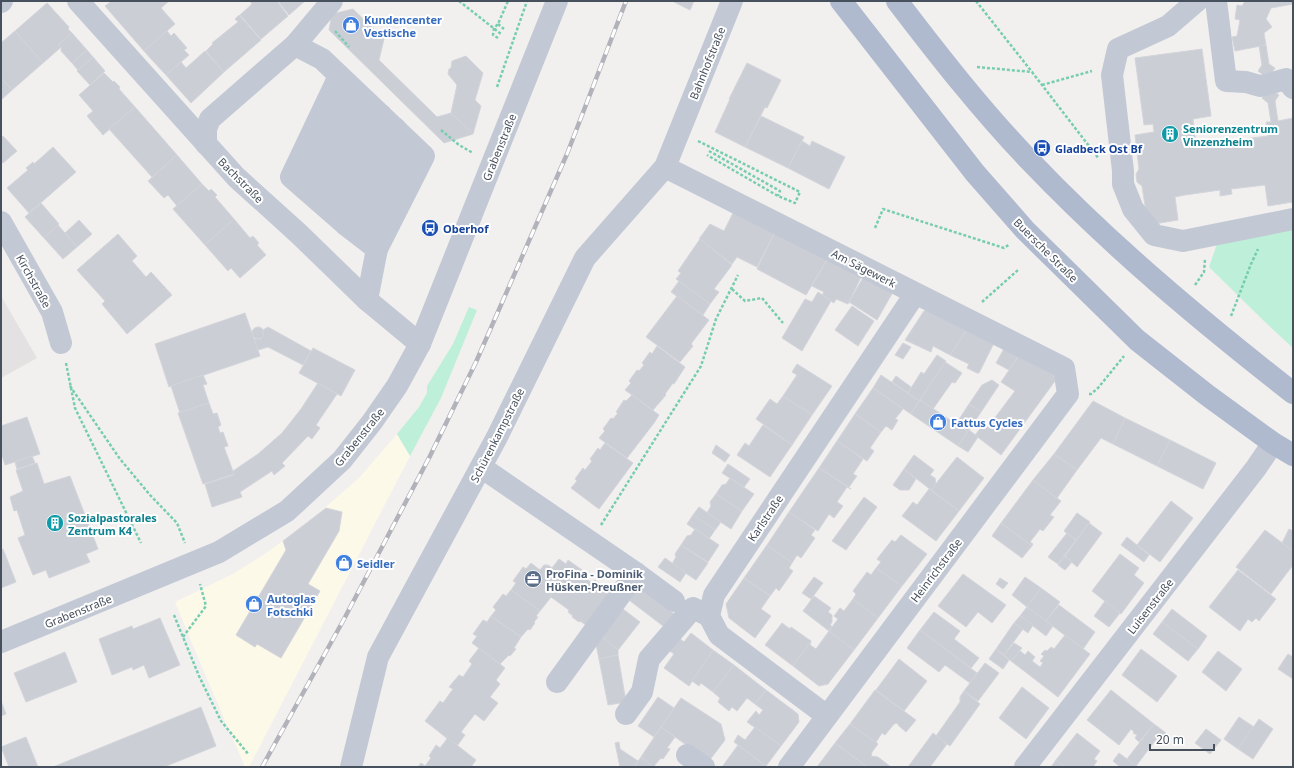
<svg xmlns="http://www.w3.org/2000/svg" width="1294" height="768" viewBox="0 0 1294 768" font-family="'Noto Sans',sans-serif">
  <rect width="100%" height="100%" fill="#f2f0ef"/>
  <polygon fill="#fcf9e9" points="397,434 410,456 249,767 245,767 199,660 175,602 233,574 268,552 313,518 359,478"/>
  <polygon fill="#e3e1e1" points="1,296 37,358 1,378"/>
  <g fill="#beefd8">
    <polygon points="1293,226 1293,348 1265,322 1209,267 1220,235"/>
    <polygon points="469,307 477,310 441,398 410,456 397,434 419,407 427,393 427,386 453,344"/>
  </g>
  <g fill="#cbced5" stroke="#d3d5db">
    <polygon points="112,1 169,1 161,8 175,24 144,51 105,6"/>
    <polygon points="250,1 277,1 288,16 261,39 240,15 252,4"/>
    <polygon points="278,1 305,1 289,15"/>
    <polygon points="675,1 694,1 690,10 674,2"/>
    <polygon points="1245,1 1293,1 1293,4 1271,8 1266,19 1272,27 1264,33 1266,45 1235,51 1232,37 1237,36 1240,20 1235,19 1237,5 1242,6"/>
    <polygon points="47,3 69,27 68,29 72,33 58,45 61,47 60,48 43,63 15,31"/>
    <polygon points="353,9 384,39 379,60 437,117 451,113 473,134 444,143 329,30 332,14"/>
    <polygon points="239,15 261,40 224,72 206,51 213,44 212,43 238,22 235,19"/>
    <polygon points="15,31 43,63 12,90 1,78 1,43"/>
    <polygon points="167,31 171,36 174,33 187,48 184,50 189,55 166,75 152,60 144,51"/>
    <polygon points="72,33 87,50 72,63 61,51 61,47 58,45"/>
    <polygon points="1266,45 1269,64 1275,68 1271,74 1273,91 1279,95 1275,101 1278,121 1293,118 1293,202 1268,206 1265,185 1231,189 1232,194 1220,196 1220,190 1185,195 1175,197 1178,220 1148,225 1142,186 1137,182 1136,174 1139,169 1135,135 1154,132 1153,124 1144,125 1135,58 1202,49 1211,116 1193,119 1196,145 1268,136 1266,122 1271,122 1268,103 1262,98 1266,92 1263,75 1258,71 1262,65 1259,46"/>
    <polygon points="87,50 93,57 78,70 72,63"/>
    <polygon points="205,51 224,72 191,103 166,75 181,62 186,68"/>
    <polygon points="466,56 483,73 475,100 481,106 473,134 451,113 457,85 448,74 449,69 451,68 452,61"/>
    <polygon points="93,57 105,71 90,85 77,71"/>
    <polygon points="747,63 781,80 767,108 765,107 745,147 715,132 730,99 729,99"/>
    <polygon points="104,73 113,82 114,81 120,87 119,89 135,107 103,135 87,116 93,111 79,95"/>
    <polygon points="1,78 12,90 1,100"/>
    <polygon points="135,107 177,155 152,177 109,129"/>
    <polygon points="761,116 804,137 788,168 745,147"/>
    <polygon points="3,136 17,151 3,163 1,162 1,138"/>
    <polygon points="802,141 810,146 812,141 845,157 829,189 788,168"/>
    <polygon points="53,147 76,172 29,213 7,188 28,170 26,168 33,162 34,164"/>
    <polygon points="177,155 202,184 177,206 168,195 164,198 148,181"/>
    <polygon points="202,184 209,191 211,189 217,195 215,197 234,219 205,245 173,209"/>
    <polygon points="41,203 59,224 44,238 25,217"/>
    <polygon points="734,211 775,232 757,267 737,257 732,264 699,239 710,224 724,231"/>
    <polygon points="234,219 250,238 253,236 259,243 257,245 266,255 240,278 231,268 228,271 205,245"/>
    <polygon points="79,220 92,234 77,247 65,233"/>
    <polygon points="58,225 77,247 63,259 44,238"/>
    <polygon points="775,232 828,258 806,295 757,269"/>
    <polygon points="118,234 137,256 132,261 146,277 151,272 172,295 127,334 102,304 105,301 77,270"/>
    <polygon points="700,239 732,265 714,289 719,292 710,304 676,279 681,273 678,271"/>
    <polygon points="828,258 862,275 848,304 836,299 834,303 822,295 824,292 812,286"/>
    <polygon points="864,276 893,292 877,320 849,302"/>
    <polygon points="679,281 710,304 703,315 671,292"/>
    <polygon points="818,292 831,301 802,351 782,338 805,299 812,302"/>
    <polygon points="677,296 709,320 691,344 693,346 680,362 646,337"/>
    <polygon points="852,306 874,321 858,346 835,330"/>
    <polygon points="931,309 968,328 950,355 933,346 931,352 905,340 924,311"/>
    <polygon points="245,313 260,356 169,387 155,344"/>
    <circle cx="258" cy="333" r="6"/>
    <polygon points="268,327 311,351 303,365 268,347 258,350 254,339 261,339 263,336 263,330"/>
    <polygon points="968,328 995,341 979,373 977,373 967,368 969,364 950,355"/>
    <polygon points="903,343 911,347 903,359 895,355"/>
    <polygon points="657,346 685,367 674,384 673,383 665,394 666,395 653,410 625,390 631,383 629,381 637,370 639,371 644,365 642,363 650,352 652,354"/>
    <polygon points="1005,347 1020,354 1009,370 996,363"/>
    <polygon points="313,348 355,370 341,396 299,373"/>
    <polygon points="1020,354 1053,371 1055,381 1001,455 975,435 984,424 988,427 1015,391 1001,382"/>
    <polygon points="937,355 946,361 919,401 908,393 921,372 924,374"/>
    <polygon points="945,362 962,373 955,383 952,382 933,409 920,400"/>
    <polygon points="797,364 832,386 812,415 783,396 797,375 792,372"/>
    <polygon points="203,375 207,384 203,385 209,403 180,413 171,386"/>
    <polygon points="881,375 919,401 911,414 873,388"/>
    <polygon points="896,376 911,387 908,393 892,382"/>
    <polygon points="992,380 999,385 981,412 969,404 982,385"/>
    <polygon points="318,383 337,394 316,425 320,428 312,439 308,436 282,463 285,466 274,475 272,471 240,492 242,497 212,507 205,484 234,475 233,471 258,454 282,433 301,409"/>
    <polygon points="873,388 903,409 895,419 898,420 892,430 886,426 881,432 855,414"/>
    <polygon points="632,395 659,415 654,423 627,458 599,438 605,431 603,429 611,418 613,419 618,413 616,412 624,400 626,401"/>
    <polygon points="783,396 812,415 792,445 756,419 770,399 777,404"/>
    <polygon points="920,400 968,432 958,446 911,414"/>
    <polygon points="1093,401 1125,418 1113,444 1101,438 1077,470 1054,454"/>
    <polygon points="209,403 213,414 217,413 221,425 218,427 220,433 223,432 228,446 224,447 234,474 203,484 178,413"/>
    <polygon points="969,404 981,412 968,432 956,424"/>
    <polygon points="855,414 881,432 870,448 874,451 867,461 837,441"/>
    <polygon points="27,417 40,454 5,465 1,452 1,426"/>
    <polygon points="1125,418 1170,440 1157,466 1113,444"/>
    <polygon points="763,425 792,445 770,477 737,455 745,443 749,446"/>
    <polygon points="969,430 978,437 968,452 958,446"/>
    <polygon points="1170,440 1216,463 1203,489 1157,466"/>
    <polygon points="837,441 863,459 853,474 857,476 849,487 819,468"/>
    <polygon points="605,443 633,463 599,509 571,488 577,481 575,479 583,468 585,470 592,461 590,459 598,448 600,450"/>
    <polygon points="716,445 730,455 725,462 712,453"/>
    <polygon points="1054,454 1077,470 1057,498 1033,480"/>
    <polygon points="914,455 934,470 930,475 935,478 936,485 931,490 904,469"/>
    <polygon points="32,456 35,463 17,469 15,462"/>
    <polygon points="957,457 984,478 959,511 931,490"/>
    <polygon points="37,463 44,484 70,476 98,549 86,554 90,562 49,578 46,570 33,575 18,538 25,535 17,510 14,511 10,497 23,491 16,470"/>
    <polygon points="728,464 750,479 744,487 722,473"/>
    <polygon points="819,468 851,489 847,487 837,502 843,506 834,518 829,514 818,531 789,512"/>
    <polygon points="904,469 916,479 909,490 900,490 893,485"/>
    <polygon points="730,478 754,494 742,511 716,494 722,485 726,484"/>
    <polygon points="1033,480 1061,501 1050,515 1054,517 1043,531 1040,529 1030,542 1033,544 1032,546 1001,523"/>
    <polygon points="929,489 959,511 936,541 902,516 913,502 917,505"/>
    <polygon points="716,494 742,511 731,529 707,513 711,506 710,502"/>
    <polygon points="864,497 877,507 846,550 832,541"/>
    <polygon points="1171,501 1193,518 1160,562 1137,545"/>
    <polygon points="699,507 721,522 715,530 693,515"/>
    <polygon points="326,508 342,512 339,531 308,584 320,591 281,658 257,644 255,647 236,635 286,550 283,541"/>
    <polygon points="789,512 815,530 811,535 815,538 801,558 797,555 792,563 767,545"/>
    <polygon points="1077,513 1090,522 1076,540 1064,531"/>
    <polygon points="693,515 715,530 709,539 687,524"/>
    <polygon points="1001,523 1032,546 1022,558 992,536"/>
    <polygon points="1089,523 1102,533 1077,567 1065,556"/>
    <polygon points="695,529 719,545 708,562 681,545 687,536 691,535"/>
    <polygon points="1289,529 1293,531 1293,551 1282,543"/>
    <polygon points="1265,530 1293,551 1293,565 1271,594 1236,567"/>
    <polygon points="1067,533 1076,540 1058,564 1048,557"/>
    <polygon points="901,535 927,554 902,586 876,568 881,562 877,559 892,540 895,542"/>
    <polygon points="1127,537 1149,555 1144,562 1121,545"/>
    <polygon points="681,545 708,563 696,580 672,564 676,557 675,554"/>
    <polygon points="767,545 792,563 789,568 793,571 779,591 776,588 770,596 744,578"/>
    <polygon points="3,549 16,582 1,588 1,550"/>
    <polygon points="1120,554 1139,568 1134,575 1144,583 1121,614 1092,591"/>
    <polygon points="1064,556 1072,562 1065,570 1058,565"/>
    <polygon points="665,558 686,573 680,582 658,567"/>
    <polygon points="559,559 566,564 568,560 582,570 580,574 592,583 595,580 608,590 606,593 613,598 586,625 580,621 579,622 572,617 573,616 568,612 569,610 551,597 546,565 548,565 552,568"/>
    <polygon points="531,563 540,570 544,565 546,565 551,597 540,611 511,590 516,583 513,581 523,567 526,569"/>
    <polygon points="876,568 902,586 878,618 853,599 856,594 853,591 867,572 871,575"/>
    <polygon points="1238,570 1276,599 1259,621 1256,618 1252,622 1248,619 1240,631 1209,607"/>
    <polygon points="963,574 1006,605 992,623 978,612 966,627 938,606"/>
    <polygon points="814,577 823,583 811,599 802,593"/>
    <polygon points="1025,577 1041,588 1027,607 1012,595"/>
    <polygon points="744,578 770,596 761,609 771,616 755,638 729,618 726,604"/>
    <polygon points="1000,578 1008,583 1003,589 996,584"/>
    <polygon points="633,583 677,616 667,629 625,597"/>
    <polygon points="1041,588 1060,602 1046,621 1027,607"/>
    <polygon points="511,590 540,611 536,616 538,617 534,622 535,623 530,630 528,629 521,637 491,616 496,610 493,607 503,594 506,596"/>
    <polygon points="814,596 831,608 828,612 832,615 832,622 830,625 832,626 829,631 803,611"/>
    <polygon points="853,599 878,618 854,650 829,631 838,619 834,616 840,608 844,611"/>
    <polygon points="1105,601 1120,613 1109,627 1094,616"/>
    <polygon points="1059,605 1095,632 1083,649 1046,621"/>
    <polygon points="619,606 640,622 618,650 601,636"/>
    <polygon points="1027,607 1053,626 1046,636 1020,616"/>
    <polygon points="1172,609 1207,636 1198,649 1162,622"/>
    <polygon points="934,612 960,631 954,639 979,658 971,668 920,630"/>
    <polygon points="491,616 521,637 514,648 516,649 510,656 509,655 500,664 472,643 477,636 473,634 483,620 487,622"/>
    <polygon points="1020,616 1033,625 1028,633 1014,623"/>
    <polygon points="160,618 180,665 149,678 144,665 133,670 132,667 112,675 99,639 132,626 133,629"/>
    <polygon points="1162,622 1198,649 1188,661 1153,634"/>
    <polygon points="782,623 790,629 791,627 811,641 793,666 765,645"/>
    <polygon points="1014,623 1023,629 1004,655 996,649"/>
    <polygon points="920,630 977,673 970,683 945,665 939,672 907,648"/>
    <polygon points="829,631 854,650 828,684 819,686 793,666 811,641 810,645 816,649"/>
    <polygon points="691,633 713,650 689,686 664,668 674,654 670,651 679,638 684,642"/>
    <polygon points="1065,635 1090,654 1058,697 1011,661 1019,650 1025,655 1028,651 1035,657 1032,661 1040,667 1043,663 1040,661 1044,656 1041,654 1045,650 1047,651 1051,647 1054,649"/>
    <polygon points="601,636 618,650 618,655 599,659 596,644"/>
    <polygon points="1014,643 1022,648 1011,661 1004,655"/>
    <polygon points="479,648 505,668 496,680 500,684 490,697 498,703 484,721 475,714 461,732 465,735 457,746 425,721 440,701 443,703 453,689 449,687 459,675 463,677 472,664 469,661"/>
    <polygon points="996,649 1009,660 1003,669 989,659"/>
    <polygon points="1141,649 1177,676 1157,702 1122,675"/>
    <polygon points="713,650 734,665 713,692 701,683 699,686 692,681"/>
    <polygon points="1218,651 1242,669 1226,691 1202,672"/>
    <polygon points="65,652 77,682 26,702 14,673"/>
    <polygon points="1288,654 1293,657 1293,679 1278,669"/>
    <polygon points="618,655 626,702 608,705 599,659"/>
    <polygon points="899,659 927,681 904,711 876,690"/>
    <polygon points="985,663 999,673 978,701 964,691"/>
    <polygon points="734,665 766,690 755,704 747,698 737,711 732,707 729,711 718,702 720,698 713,692"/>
    <polygon points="1022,687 1049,708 1026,739 999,718"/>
    <polygon points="766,690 798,714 799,722 781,746 747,722 756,711 759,715 763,710 755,704"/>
    <polygon points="875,690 916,720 906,732 899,726 897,723 894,724 885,735 882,733 876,742 878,744 850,724"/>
    <polygon points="1111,690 1154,724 1139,742 1135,738 1137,735 1133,733 1134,732 1131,729 1119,745 1087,720"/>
    <polygon points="964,691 980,704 950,746 936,736 960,702 960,697"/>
    <polygon points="658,697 674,708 654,737 638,726"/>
    <polygon points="681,698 721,724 725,740 709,761 661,727"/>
    <polygon points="1,701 6,714 1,716"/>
    <polygon points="201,707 216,746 164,767 53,767"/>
    <polygon points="1239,717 1254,727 1238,749 1224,739"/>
    <polygon points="1259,719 1273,729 1253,759 1238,749"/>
    <polygon points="850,724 878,744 872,752 871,756 878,757 891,767 867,767 835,743"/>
    <polygon points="1154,724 1166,733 1164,736 1161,733 1136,766 1127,759"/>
    <polygon points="661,727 675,737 667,748 670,749 663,759 661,758 653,767 641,757"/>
    <polygon points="755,727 781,746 766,766 734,742 738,735 745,740"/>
    <polygon points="1206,729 1221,740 1210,754 1195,743"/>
    <polygon points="933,733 947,744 930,767 908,767"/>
    <polygon points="1077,733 1100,751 1094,759 1097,761 1093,767 1065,767 1056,760"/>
    <polygon points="444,735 476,760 471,767 418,767 421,763 425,766 431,758 429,756 436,745 440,748 447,739"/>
    <polygon points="26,737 38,767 9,767 1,747"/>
    <polygon points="619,742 620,749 638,761 634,767 620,767 615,743"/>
    <polygon points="835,743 867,767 817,767"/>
    <polygon points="738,745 766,766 766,767 722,767"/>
    <polygon points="1119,753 1127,759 1138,767 1120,767 1113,761"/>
    <polygon points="641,757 653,767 634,767"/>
    <polygon points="1056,760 1065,767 1051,767"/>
  </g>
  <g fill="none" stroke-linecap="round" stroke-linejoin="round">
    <g stroke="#76cdaf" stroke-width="2.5" stroke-dasharray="3 2" stroke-linecap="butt">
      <polyline points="459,1 501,34"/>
      <polyline points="976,1 1032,72"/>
      <polyline points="498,24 504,29"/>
      <polyline points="335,31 349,47"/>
      <polyline points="498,38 493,35 494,28 498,24 508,1"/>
      <polyline points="977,67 1032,72 1099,159"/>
      <polyline points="1042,85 1092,71"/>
      <polyline points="497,87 527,1"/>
      <polyline points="441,130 459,145 473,153"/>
      <polyline points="698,141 800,192 795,203 778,196 707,155"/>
      <polyline points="709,151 780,191 778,196"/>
      <polyline points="875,228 883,209 1004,248 1010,244"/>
      <polyline points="1195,285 1204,272 1205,259"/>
      <polyline points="732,289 745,301 762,298 783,323"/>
      <polyline points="982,302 1018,270"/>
      <polyline points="1231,316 1251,264 1258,249"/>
      <polyline points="66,363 75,408 141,543"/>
      <polyline points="70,386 120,459 150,495 177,523 185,543"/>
      <polyline points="1089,394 1091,394 1098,388 1124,356"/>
      <polyline points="601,525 701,366 716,319 738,275"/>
      <polyline points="174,615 199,676 221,721 249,755"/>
      <polyline points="183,637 206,606 200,584"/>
    </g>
    <g stroke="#c3c9d4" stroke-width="22">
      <polyline points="78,1 236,177 299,234 367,300 420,344"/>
      <polyline points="1197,1 1168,26 1118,49 1112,75 1123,171 1123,184 1133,209 1154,235 1183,241 1293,219"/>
      <polyline points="1216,1 1226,81 1246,82 1260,86 1265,85"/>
      <polyline points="1,2 2,1"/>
      <polyline points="295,45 332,1"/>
      <polyline points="339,76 291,177 346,225 377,249"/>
      <polyline points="1272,83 1286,79 1293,88"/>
      <polyline points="206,144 206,129 210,119 295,45 322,59 424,156 377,249 367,300"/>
      <polyline points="665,167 1064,368 1068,394 789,767"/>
      <polyline points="305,189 351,87"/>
      <polyline points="320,202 366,101"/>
      <polyline points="334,214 381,115"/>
      <polyline points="1,222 52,312 61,343"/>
      <polyline points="346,225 395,128"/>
      <polyline points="361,236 409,142"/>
      <polyline points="481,467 636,573 674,601"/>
      <polyline points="1,642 219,552 287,511 342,460 372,422 397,386 420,344 557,1"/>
      <polyline points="557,682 636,573"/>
      <polyline points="626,714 642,692 649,659 693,608 709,616"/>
      <polyline points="827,716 719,635 709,616 714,595 915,294"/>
      <polyline points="687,755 704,767"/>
      <polyline points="351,767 378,657 497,437 585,258 665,167 732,1"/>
      <polyline points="1025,767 1256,468 1273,443"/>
    </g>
    <g stroke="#afbace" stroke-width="22">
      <polyline points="841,1 975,173 1025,230 1137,340 1207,395 1273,443 1293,455"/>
      <path d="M897 1C939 56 982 111 1030 161 1111 246 1201 321 1293 393"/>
    </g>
    <defs>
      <polyline id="rail" points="262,767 343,621 430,456 476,362 567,154 626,1"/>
    </defs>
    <use href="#rail" stroke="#b2b3ba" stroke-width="4.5"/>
    <use href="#rail" stroke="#fff" stroke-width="3" stroke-dasharray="9" stroke-linecap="butt"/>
  </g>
  <defs>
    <symbol id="shop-disc" viewBox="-11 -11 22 22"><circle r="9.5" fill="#3f7fe0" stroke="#fff"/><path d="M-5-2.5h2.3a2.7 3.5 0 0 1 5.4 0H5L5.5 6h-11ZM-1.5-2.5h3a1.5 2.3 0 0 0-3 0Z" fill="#fff"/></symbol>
    <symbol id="building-disc" viewBox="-11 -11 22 22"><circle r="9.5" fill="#0f9aa8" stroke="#fff"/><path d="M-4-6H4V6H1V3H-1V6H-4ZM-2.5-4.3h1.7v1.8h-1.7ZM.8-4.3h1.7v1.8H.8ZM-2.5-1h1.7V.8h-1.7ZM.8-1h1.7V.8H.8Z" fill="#fff"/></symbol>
    <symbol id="bus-disc" viewBox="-11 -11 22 22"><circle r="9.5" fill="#1a4fb4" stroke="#fff"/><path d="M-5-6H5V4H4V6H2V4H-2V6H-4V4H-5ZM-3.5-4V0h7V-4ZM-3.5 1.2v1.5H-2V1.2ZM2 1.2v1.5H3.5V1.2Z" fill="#fff"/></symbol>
    <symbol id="office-disc" viewBox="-11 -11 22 22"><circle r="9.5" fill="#5c6f8a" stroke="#fff"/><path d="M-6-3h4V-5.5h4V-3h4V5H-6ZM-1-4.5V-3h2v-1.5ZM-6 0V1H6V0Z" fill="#fff"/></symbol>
  </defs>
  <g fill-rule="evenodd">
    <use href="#shop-disc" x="341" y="15" width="20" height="20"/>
    <use href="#building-disc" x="1160" y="124" width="20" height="20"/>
    <use href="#bus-disc" x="1032" y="138" width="20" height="20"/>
    <use href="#bus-disc" x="420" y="218" width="20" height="20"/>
    <use href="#shop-disc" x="928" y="412" width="20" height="20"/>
    <use href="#building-disc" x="45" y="513" width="20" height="20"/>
    <use href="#shop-disc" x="334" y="553" width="20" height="20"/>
    <use href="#office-disc" x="523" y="569" width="20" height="20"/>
    <use href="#shop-disc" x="244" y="594" width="20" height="20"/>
  </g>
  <g text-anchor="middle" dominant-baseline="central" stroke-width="4" stroke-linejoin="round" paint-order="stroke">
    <g font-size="11" font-weight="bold" fill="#366cbe" stroke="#fff" text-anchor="start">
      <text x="364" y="19">Kundencenter<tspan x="364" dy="13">Vestische</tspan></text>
      <text x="951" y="422">Fattus Cycles</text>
      <text x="357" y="563">Seidler</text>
      <text x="267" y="598">Autoglas<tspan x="267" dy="13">Fotschki</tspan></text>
    </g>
    <g font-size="11" fill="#47505d" stroke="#fff">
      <text transform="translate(707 63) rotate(-68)">Bahnhofstraße</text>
      <text transform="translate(499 147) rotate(-68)">Grabenstraße</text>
      <text transform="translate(241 180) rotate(45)">Bachstraße</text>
      <text transform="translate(1046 250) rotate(45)">Buersche Straße</text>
      <text transform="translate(864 268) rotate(27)">Am Sägewerk</text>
      <text transform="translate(34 281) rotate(61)">Kirchstraße</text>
      <text transform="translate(497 435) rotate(-63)">Schürenkampstraße</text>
      <text transform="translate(359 437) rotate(-51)">Grabenstraße</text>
      <text transform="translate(765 518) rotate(-56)">Karlstraße</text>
      <text transform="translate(936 570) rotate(-53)">Heinrichstraße</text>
      <text transform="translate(1150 606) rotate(-52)">Luisenstraße</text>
      <text transform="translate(78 611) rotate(-22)">Grabenstraße</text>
    </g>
    <g font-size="11" font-weight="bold" fill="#0d838f" stroke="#fff" text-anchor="start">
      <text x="1183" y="128">Seniorenzentrum<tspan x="1183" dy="13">Vinzenzheim</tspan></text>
      <text x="68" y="517">Sozialpastorales<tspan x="68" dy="13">Zentrum K4</tspan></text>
    </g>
    <g font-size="11" font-weight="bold" fill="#164399" stroke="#fff" text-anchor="start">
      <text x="1055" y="148">Gladbeck Ost Bf</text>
      <text x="443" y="228">Oberhof</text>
    </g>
    <g font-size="11" font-weight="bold" fill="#4e5e75" stroke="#fff" text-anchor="start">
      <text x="546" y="573">ProFina - Dominik<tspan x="546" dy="13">Hüsken-Preußner</tspan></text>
    </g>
  </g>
  <rect width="1294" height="768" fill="none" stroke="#47505d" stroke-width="4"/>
  <path d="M1150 744v6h64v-6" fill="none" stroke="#47505d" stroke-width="2"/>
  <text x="1156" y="744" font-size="12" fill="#47505d" stroke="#ffffff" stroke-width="3" paint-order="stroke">20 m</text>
</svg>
